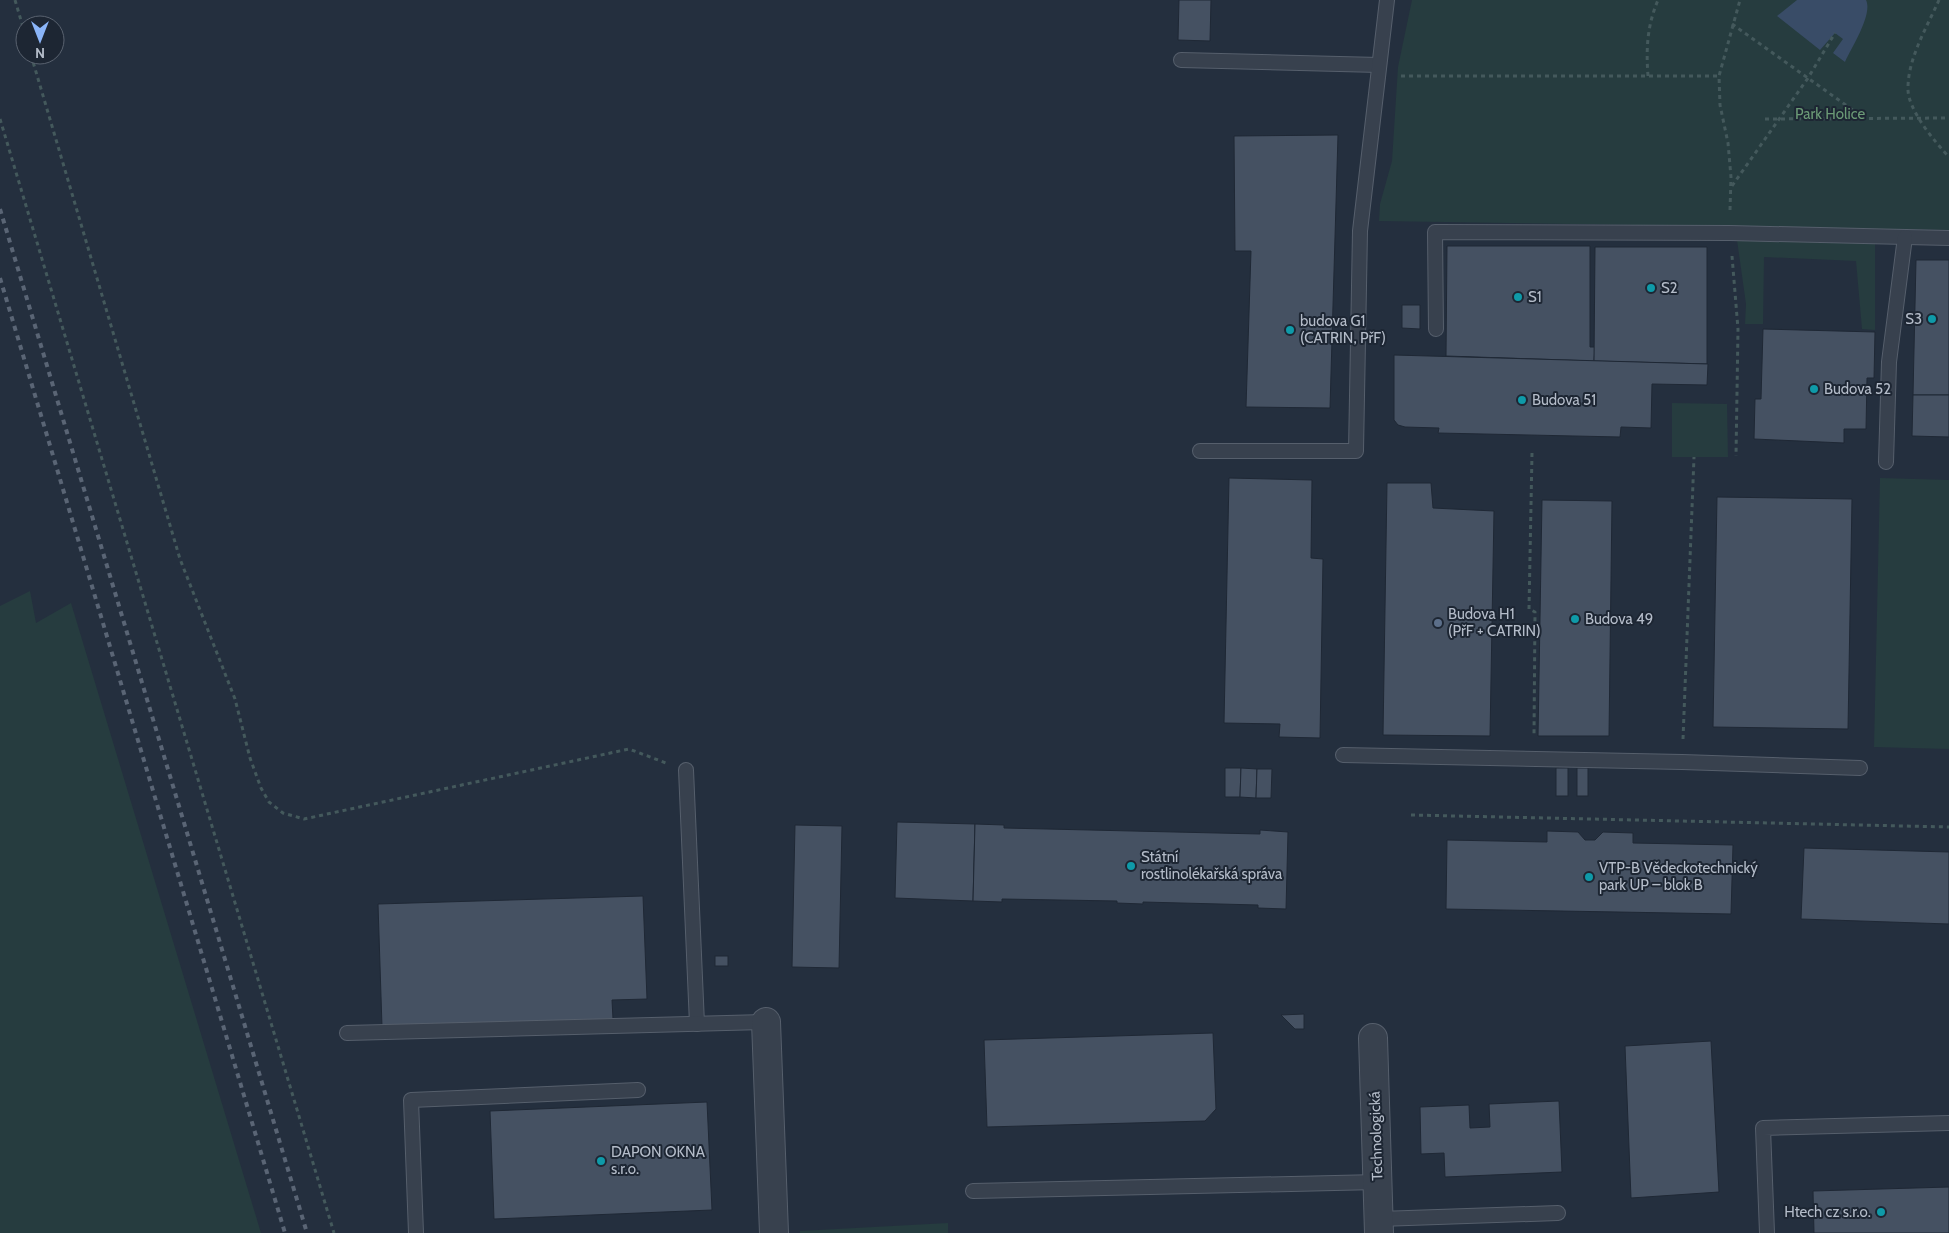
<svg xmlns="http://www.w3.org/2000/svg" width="1949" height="1233" viewBox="0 0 1949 1233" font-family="Cabin,sans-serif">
  <rect width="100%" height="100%" fill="#242f3e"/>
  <g fill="#263c3f">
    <polygon points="1412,0 1949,0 1949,230 1379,221 1380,204 1392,161 1398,67"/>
    <polygon points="1737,240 1875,242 1875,330 1862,329 1856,261 1764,257 1763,324 1745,324 1746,304"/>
    <polygon points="1672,403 1727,404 1728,457 1672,457"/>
    <polygon points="1880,478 1949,480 1949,749 1874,747"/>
    <polygon points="30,591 36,623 71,603 261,1233 0,1233 0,606"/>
    <polygon points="948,1223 948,1233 800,1233 800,1231"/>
  </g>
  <path fill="#394c67" d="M1797 0H1866C1873 14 1852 47 1845 62L1833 53 1843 39 1835 33 1820 50 1777 16Z"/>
  <g fill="#455162" stroke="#1f2835">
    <polygon points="1179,0 1211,0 1210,41 1178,40"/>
    <polygon points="1338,135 1330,408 1246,407 1251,251 1235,251 1234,136"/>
    <polygon points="1447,246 1590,246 1590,347 1595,347 1594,361 1446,356"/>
    <polygon points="1595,247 1707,247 1707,364 1594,361"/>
    <polygon points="1916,260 1949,260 1949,395 1913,395"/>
    <polygon points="1402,305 1420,305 1420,329 1402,328"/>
    <polygon points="1763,329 1875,332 1874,378 1867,378 1866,429 1844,429 1844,443 1754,439 1755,399 1761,399"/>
    <polygon points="1394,355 1708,364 1707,385 1652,384 1651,428 1621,427 1620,437 1438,433 1439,428 1405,427 1398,425 1394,420"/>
    <polygon points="1913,395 1949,395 1949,437 1912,436"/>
    <polygon points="1229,478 1312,480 1311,558 1323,559 1320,738 1279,737 1280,724 1224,723"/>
    <polygon points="1387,483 1431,483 1433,508 1494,511 1490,736 1383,735"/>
    <polygon points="1717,497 1852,499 1848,729 1713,727"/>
    <polygon points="1542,500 1612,501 1609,736 1538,736"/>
    <polygon points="1225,768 1241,768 1240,797 1225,797"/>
    <polygon points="1241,768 1257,769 1256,798 1240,797"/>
    <rect x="1556" y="768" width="12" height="28"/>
    <rect x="1577" y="768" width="11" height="28"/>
    <polygon points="1257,769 1272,769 1271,798 1256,798"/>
    <polygon points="897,822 975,824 973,901 895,898"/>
    <polygon points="975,824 1004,825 1004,828 1260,834 1260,830 1288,832 1286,909 1258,908 1258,905 1143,902 1143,904 1117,903 1117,901 1002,899 1002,902 973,901"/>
    <polygon points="795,825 842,826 839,968 792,967"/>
    <polygon points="1547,831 1578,832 1585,840 1595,840 1603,832 1633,833 1633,843 1733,845 1731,914 1446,909 1447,840 1547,842"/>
    <polygon points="1804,848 1949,852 1949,924 1801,919"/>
    <polygon points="643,896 647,999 612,1000 613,1019 382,1027 378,904"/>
    <rect x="715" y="956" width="13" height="10"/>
    <polygon points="1304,1014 1304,1029 1295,1029 1281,1015"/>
    <polygon points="1213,1033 1216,1109 1205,1121 987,1127 984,1040"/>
    <polygon points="1711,1041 1719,1192 1631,1198 1625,1046"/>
    <polygon points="1559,1101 1562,1172 1445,1177 1444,1153 1421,1154 1420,1107 1469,1105 1470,1128 1490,1127 1489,1104"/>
    <polygon points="707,1102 712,1210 494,1219 490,1111"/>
    <polygon points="1949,1187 1949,1233 1814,1233 1813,1191"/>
  </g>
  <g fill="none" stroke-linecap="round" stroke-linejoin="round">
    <defs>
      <g id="lane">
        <polyline points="1181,60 1379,65"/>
        <polyline points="1436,329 1435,232 1730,233 1949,238"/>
        <polyline points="1200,451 1356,451 1360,231 1387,0"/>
        <polyline points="1886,462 1889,362 1905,237"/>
        <polyline points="1343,755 1682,762 1860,768"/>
        <polyline points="686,770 697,1024"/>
        <polyline points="347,1033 766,1022"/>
        <polyline points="973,1191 1378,1182"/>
        <polyline points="1379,1219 1558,1213"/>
        <polyline points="416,1233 411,1100 638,1090"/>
        <polyline points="1767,1233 1763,1128 1949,1123"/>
      </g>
      <g id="street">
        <polyline points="766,1022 774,1233"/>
        <polyline points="1373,1038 1379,1233"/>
      </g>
    </defs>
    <use href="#lane" stroke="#565f6c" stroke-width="16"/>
    <use href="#street" stroke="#565f6c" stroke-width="30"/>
    <g stroke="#44595c" stroke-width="3" stroke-dasharray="4 4" stroke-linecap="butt">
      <polyline points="15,0 25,34"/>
      <path d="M1939 0C1927 27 1908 58 1908 88 1907 109 1935 142 1949 157"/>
      <polyline points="1732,24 1864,118"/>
      <polyline points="31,55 180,559 235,699 250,758 261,788 269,802 283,813 304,819 629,749 666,763"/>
      <polyline points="1401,76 1719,76"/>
      <path d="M1648 76C1646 49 1647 26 1658 0"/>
      <polyline points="0,119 334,1233"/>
      <polyline points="1765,119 1949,118"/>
      <polyline points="1732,186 1808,78 1835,33"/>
      <polyline points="1730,210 1731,177 1728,143 1720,105 1719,76 1740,0"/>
      <polyline points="1732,256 1738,329 1736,456"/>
      <polyline points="1532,453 1529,609 1535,612 1534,735"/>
      <polyline points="1683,739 1694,457"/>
      <polyline points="1411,815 1949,827"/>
    </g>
    <use href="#lane" stroke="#38414e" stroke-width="14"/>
    <use href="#street" stroke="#38414e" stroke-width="28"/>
    <g stroke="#5a6575" stroke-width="4" stroke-dasharray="5 5" stroke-linecap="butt">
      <polyline points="0,209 307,1233"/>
      <polyline points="0,278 285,1233"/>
    </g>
  </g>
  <g fill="#0f9aa8" stroke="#1d2633" stroke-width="2">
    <circle cx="1651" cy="288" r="5"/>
    <circle cx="1518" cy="297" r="5"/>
    <circle cx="1932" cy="319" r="5"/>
    <circle cx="1290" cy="330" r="5"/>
    <circle cx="1814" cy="389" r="5"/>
    <circle cx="1522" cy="400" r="5"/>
    <circle cx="1575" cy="619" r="5"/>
    <circle cx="1131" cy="866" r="5"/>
    <circle cx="1589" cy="877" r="5"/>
    <circle cx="601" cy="1161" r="5"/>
    <circle cx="1881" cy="1212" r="5"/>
  </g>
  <circle fill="#5c6f8a" stroke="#1d2633" stroke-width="2" cx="1438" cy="623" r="5"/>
  <g text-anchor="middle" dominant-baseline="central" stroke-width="4" stroke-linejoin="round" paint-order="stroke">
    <g font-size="15" fill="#6b9a76" stroke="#1d2633">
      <text x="1830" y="114">Park Holice</text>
    </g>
    <g font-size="15" fill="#b4bcc9" stroke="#1d2633" text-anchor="start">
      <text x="1661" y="288">S2</text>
      <text x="1528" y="297">S1</text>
      <text x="1922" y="319" text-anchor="end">S3</text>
      <text x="1300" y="321">budova G1<tspan x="1300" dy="17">(CATRIN, PřF)</tspan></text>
      <text x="1824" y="389">Budova 52</text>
      <text x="1532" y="400">Budova 51</text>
      <text x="1448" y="614">Budova H1<tspan x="1448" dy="17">(PřF + CATRIN)</tspan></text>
      <text x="1585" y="619">Budova 49</text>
      <text x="1141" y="857">Státní<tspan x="1141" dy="17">rostlinolékařská správa</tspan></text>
      <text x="1599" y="868">VTP-B Vědeckotechnický<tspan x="1599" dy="17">park UP – blok B</tspan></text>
      <text x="611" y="1152">DAPON OKNA<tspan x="611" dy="17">s.r.o.</tspan></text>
      <text x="1871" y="1212" text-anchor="end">Htech cz s.r.o.</text>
    </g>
    <g font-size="15" fill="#b4bcc9" stroke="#1d2633">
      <text transform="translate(1376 1136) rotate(-92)">Technologická</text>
    </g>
  </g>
  <g transform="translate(40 40) rotate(180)"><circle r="24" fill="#1d2633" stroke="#59626f"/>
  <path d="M0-4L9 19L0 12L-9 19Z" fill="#8ab4f8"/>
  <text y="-8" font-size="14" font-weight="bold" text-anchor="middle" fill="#b4bcc9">N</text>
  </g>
</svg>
